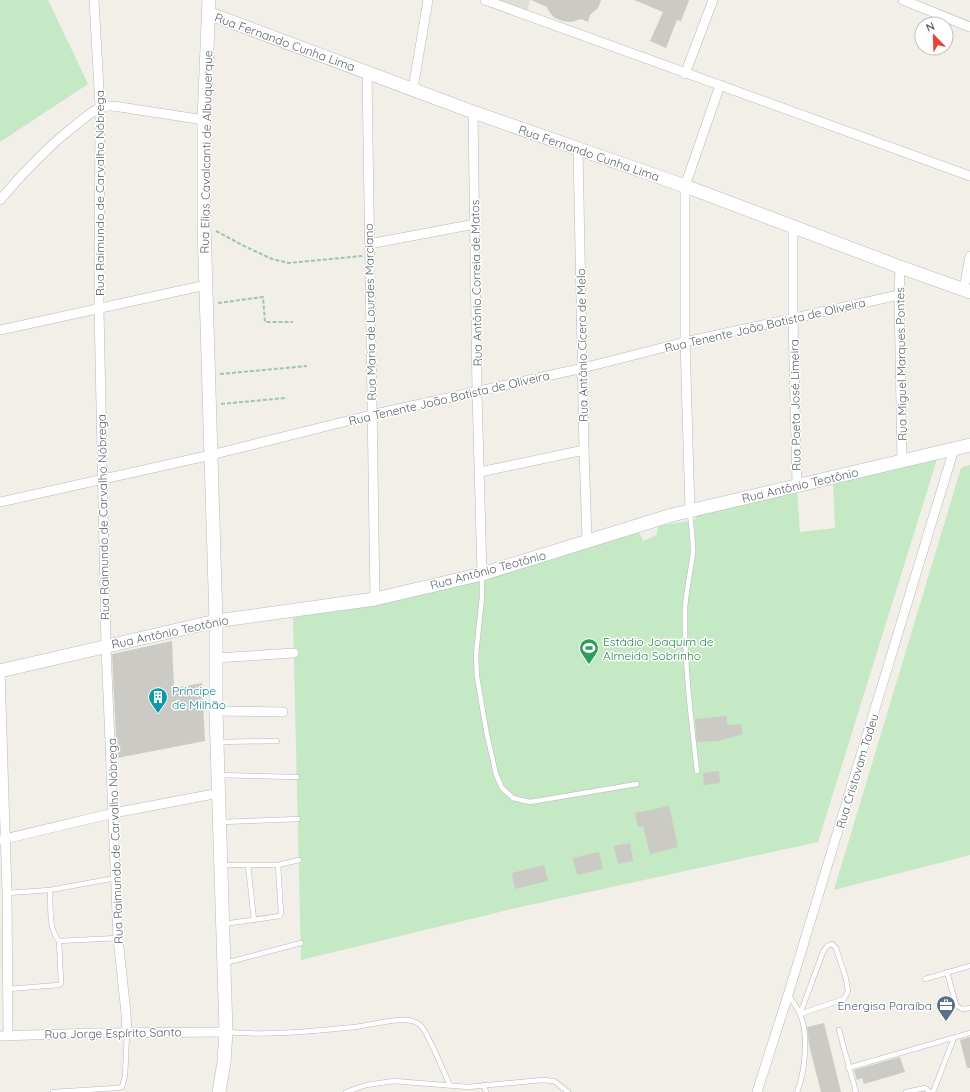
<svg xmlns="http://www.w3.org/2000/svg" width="970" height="1092" viewBox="0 0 970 1092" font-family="Quicksand,sans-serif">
  <rect width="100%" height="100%" fill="#f1efe8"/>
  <polygon fill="#e1ded6" points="485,0 530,0 526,15"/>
  <g fill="#c5e8c5">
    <polygon points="0,0 48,0 88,84 0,142"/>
    <polygon points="938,456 818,842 516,908 301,960 293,618 452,585 637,528 643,541 657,535 658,526 695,520 698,512 797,490 800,532 835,528 833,482"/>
    <polygon points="970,465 970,855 834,890 961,468"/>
  </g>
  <g fill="#cccac5">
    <polygon points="531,0 601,0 598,8 590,15 588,22 581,19 571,22 563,21 555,18 550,13 547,7"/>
    <polygon points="634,0 689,0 681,21 677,20 666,48 650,41 663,12"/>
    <polygon points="172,641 174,688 202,683 205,741 117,758 112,654"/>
    <polygon points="727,716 727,725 741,724 743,734 718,741 697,742 695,719"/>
    <polygon points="719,771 720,783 704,785 703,773"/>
    <polygon points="669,806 678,847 650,854 643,826 638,827 635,813"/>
    <polygon points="630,843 633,861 618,864 614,846"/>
    <polygon points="599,852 603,869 577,875 573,858"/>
    <polygon points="544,865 548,881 515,889 512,873"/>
    <polygon points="824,1023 841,1092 821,1092 809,1045 807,1027"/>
    <polygon points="970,1037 970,1068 967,1068 960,1040"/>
    <polygon points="900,1057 905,1072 864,1084 862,1078 857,1080 854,1070"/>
  </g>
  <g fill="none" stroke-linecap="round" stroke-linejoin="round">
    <defs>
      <g id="lane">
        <path d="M690 512C691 525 693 539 693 552 691 571 686 590 685 609 684 663 691 718 697 771"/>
        <polyline points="482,574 482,597 476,654 477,677 487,735 496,774 502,788 513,798 530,802 637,784"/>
        <polyline points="218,742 277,741"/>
        <polyline points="218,775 297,777"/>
        <polyline points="221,822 298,819"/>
        <polyline points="223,865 278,865 299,860"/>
        <polyline points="248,865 254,920"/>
        <polyline points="7,893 50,890 116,878"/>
        <polyline points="223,924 280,916 281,913 278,865"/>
        <polyline points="59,941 118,938"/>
        <polygon points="832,944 836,948 846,979 848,991 844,999 800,1014 823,952 827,946"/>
        <polyline points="225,963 301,943"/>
        <path d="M947 972 956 1005C961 1010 964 1009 970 1008"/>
        <polyline points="925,979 970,966"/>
        <path d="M8 989 59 985 61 983 59 941C48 929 51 905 50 890"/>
        <path d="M788 995C793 1001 797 1007 800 1014 809 1034 805 1072 797 1092"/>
        <polyline points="839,1030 856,1092"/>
        <path d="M227 1032C269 1036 313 1031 355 1027 371 1025 387 1020 403 1020 409 1020 416 1021 420 1025 428 1031 444 1074 450 1085"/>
        <polyline points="848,1068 970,1033"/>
        <polyline points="484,1085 486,1092"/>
        <polyline points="53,1092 117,1088 122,1087 125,1076 127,1033"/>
        <polyline points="346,1092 366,1085 394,1081 468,1087 543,1080 554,1081 568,1092"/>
        <polyline points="906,1092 925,1088 930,1092"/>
        <polyline points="933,1092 954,1038"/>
      </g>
      <g id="street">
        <polyline points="94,0 100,107 99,309 106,646 118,938 126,1013 127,1033"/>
        <polyline points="485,0 970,176"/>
        <polyline points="903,0 970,27"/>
        <polyline points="367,72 375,599"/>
        <polyline points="685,74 713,0"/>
        <polyline points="413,89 428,0"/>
        <polyline points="473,112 477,392 482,574"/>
        <polyline points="578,149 584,450 587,540"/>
        <path d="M0 200C23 173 48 146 77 124 83 119 91 112 99 108 105 105 114 106 120 107L204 120"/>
        <polyline points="793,227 793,318 797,486"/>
        <polyline points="369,244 475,224"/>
        <polyline points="900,267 899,295 902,461"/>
        <polyline points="964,289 970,256"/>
        <polyline points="0,330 206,285"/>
        <polyline points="480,472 584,450"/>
        <polyline points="0,502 211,455 371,415 583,368 685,342 899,295"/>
        <polyline points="690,511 685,342 685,186 720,85"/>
        <polyline points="215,658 294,653"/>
        <polyline points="0,671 7,893 8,1036"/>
        <polyline points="216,711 283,712"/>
        <polyline points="0,840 114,813 219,793"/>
        <polyline points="0,1036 94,1033 226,1032"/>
        <polyline points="757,1092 788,995 954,449"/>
      </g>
      <g id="secondary">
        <polyline points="209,0 204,120 204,225 216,621 216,711 226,1032 224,1062 219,1092"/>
        <polyline points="208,13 473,112 685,186 900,267 970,292"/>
        <polyline points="0,671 216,621 375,599 482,574 672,515 970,445"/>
      </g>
    </defs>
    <use href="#lane" stroke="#b5b8bc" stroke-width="5.5"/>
    <use href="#street" stroke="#b5b8bc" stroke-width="10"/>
    <use href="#secondary" stroke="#b6babf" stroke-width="14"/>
    <g stroke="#9cc7a9" stroke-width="2" stroke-dasharray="4 2" stroke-linecap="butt">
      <polyline points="216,231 244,246 272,259 289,263 362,256"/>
      <polyline points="218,303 263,297 265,322 293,322"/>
      <polyline points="220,374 307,366"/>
      <polyline points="221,404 285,398"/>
    </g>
    <use href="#lane" stroke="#fff" stroke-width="4.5"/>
    <use href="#street" stroke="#fff" stroke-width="9"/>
    <use href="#secondary" stroke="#fff" stroke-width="13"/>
  </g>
  <defs>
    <symbol id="stadium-pin" viewBox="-11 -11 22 30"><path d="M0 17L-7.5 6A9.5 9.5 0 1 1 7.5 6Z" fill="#2e9e5b" stroke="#fff"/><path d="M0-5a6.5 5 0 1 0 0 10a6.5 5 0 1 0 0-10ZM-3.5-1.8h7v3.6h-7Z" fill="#fff"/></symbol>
    <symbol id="building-pin" viewBox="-11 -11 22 30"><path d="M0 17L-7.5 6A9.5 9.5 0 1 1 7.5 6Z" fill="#0f9aa8" stroke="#fff"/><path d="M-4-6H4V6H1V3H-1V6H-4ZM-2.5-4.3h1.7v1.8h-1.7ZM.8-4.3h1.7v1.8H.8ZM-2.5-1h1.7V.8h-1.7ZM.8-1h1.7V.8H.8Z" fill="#fff"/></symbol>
    <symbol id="office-pin" viewBox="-11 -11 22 30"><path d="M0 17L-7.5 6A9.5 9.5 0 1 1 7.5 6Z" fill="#5c6f8a" stroke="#fff"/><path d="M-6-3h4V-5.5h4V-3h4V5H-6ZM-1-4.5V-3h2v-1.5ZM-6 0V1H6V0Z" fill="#fff"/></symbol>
  </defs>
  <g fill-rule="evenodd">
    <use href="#stadium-pin" x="578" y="637" width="22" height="30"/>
    <use href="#building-pin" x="147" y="686" width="22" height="30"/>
    <use href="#office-pin" x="935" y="994" width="22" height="30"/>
  </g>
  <g text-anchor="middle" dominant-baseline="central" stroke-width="3" stroke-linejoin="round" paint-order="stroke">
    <g font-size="12" fill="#5f6368" stroke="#fff">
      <text transform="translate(285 42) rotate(20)">Rua Fernando Cunha Lima</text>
      <text transform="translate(206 152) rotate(-89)">Rua Elias Cavalcanti de Albuquerque</text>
      <text transform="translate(589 153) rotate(19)">Rua Fernando Cunha Lima</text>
      <text transform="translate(99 193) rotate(-90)">Rua Raimundo de Carvalho Nóbrega</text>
      <text transform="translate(476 283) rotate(-91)">Rua Antônio Correia de Matos</text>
      <text transform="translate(370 312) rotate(-91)">Rua Maria de Lourdes Marciano</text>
      <text transform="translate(765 325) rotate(-13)">Rua Tenente João Batista de Oliveira</text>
      <text transform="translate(582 345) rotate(-91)">Rua Antônio Cícero de Melo</text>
      <text transform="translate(901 364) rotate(-91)">Rua Miguel Marques Pontes</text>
      <text transform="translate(449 398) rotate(-13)">Rua Tenente João Batista de Oliveira</text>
      <text transform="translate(795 405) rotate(-91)">Rua Poeta José Limeira</text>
      <text transform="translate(800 485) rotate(-13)">Rua Antônio Teotônio</text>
      <text transform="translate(103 517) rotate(-91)">Rua Raimundo de Carvalho Nóbrega</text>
      <text transform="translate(488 570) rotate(-15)">Rua Antônio Teotônio</text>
      <text transform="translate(170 632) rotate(-12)">Rua Antônio Teotônio</text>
      <text transform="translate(857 771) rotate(-73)">Rua Cristovam Tadeu</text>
      <text transform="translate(115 841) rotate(-92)">Rua Raimundo de Carvalho Nóbrega</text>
      <text transform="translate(113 1033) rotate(-1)">Rua Jorge Espírito Santo</text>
    </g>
    <g font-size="12" fill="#27864d" stroke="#fff" text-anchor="start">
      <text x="603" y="641">Estádio Joaquim de<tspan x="603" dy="14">Almeida Sobrinho</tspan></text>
    </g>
    <g font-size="12" fill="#0d838f" stroke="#fff" text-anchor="start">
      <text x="172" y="690">Príncipe<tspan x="172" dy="14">de Milhão</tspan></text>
    </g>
    <g font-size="12" fill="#4e5e75" stroke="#fff" text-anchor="end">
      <text x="932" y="1005">Energisa Paraíba</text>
    </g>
  </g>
  <g transform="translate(934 36) rotate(337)"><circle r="19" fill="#ffffff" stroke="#bfc1c3"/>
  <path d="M0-3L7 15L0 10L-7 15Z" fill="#ea4335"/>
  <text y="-6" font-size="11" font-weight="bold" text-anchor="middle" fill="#5f6368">N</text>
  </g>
</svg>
